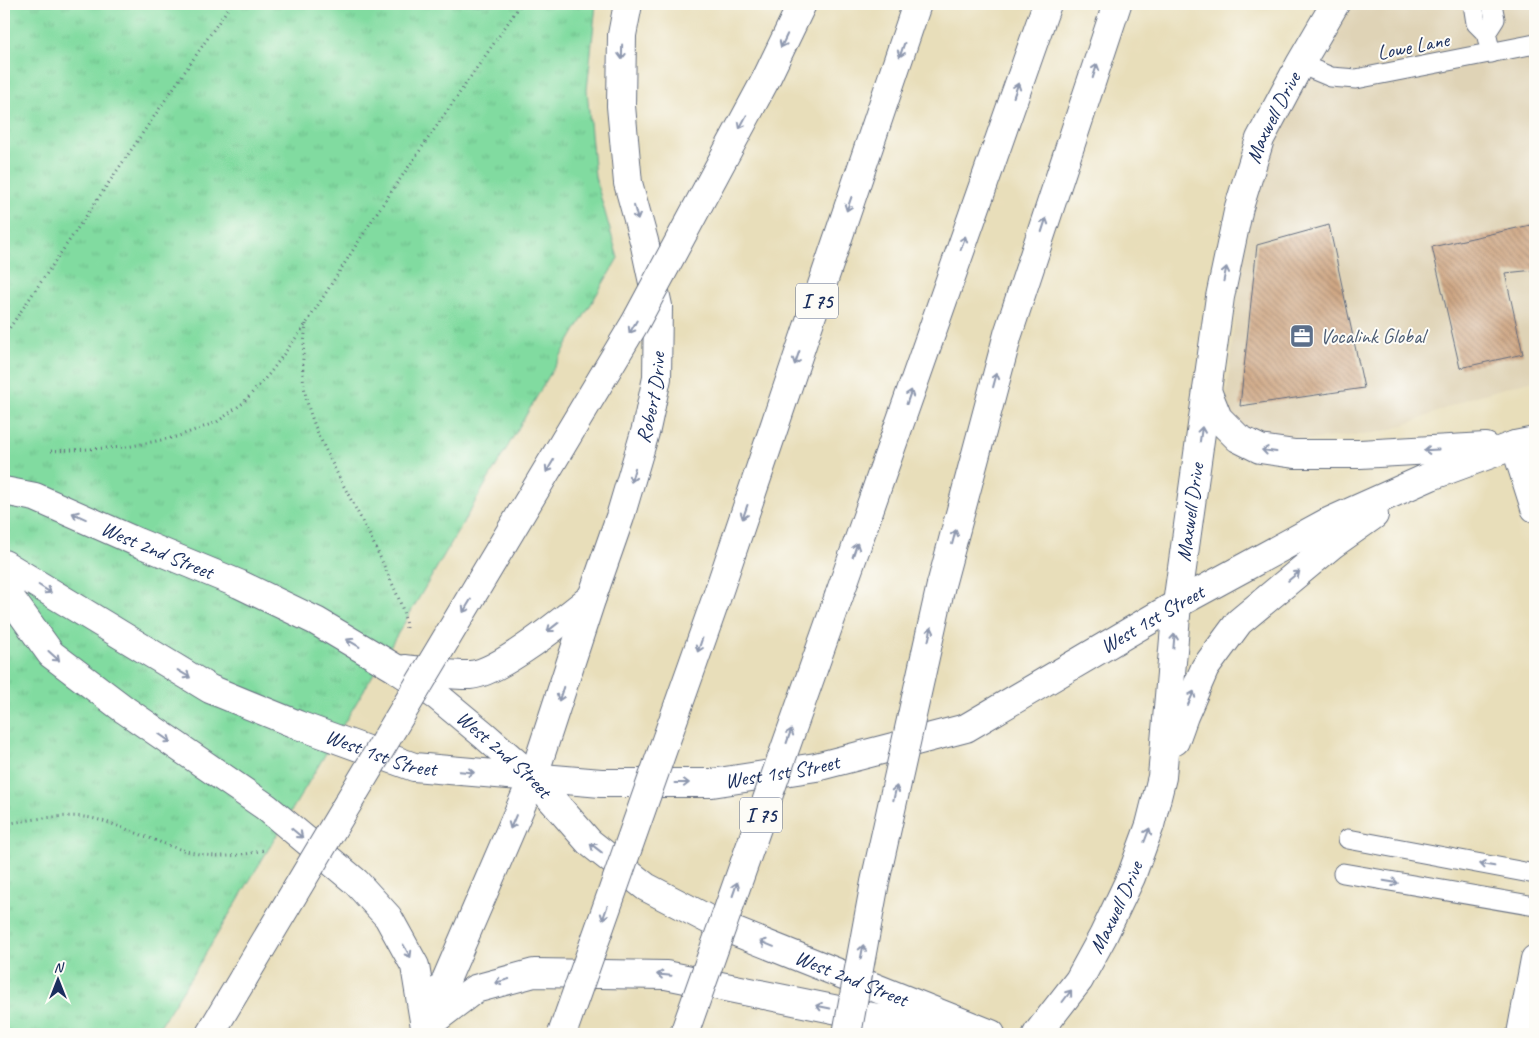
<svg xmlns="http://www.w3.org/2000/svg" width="1539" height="1038" viewBox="0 0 1539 1038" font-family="Caveat,sans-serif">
  <defs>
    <pattern id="park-tufts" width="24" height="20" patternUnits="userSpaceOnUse" patternTransform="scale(1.25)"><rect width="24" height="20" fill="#81dba0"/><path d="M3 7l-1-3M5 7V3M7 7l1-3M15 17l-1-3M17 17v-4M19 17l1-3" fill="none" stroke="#6fbc8c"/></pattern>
    <pattern id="building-back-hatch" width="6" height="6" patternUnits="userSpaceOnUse" patternTransform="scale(1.25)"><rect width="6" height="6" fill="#cfa784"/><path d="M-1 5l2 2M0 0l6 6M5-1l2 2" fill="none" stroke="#a7886f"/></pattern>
  </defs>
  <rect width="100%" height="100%" fill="#fdfcf7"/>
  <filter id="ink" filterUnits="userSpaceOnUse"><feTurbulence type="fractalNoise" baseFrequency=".02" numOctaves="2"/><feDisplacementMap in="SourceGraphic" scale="10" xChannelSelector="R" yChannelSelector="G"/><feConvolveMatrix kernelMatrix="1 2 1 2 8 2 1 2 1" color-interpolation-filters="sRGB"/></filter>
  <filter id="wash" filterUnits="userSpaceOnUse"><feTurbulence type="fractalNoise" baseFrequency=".0096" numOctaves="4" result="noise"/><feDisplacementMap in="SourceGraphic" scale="20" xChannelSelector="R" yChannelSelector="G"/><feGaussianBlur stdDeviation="1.12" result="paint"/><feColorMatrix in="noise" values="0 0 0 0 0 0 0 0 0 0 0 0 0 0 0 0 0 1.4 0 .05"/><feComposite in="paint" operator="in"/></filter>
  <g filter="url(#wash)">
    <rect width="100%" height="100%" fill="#e8deba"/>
    <polygon fill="#dfd3b6" points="1352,4 1535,4 1535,381 1525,382 1470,398 1418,420 1383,432 1299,441 1269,441 1244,429 1231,414 1226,401 1236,305 1250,211 1275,139 1306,82"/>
    <polygon fill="url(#park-tufts)" stroke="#4e857f" points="4,4 596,4 587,90 595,177 618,258 406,620 203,958 155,1034 4,1034"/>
    <g id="blocks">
      <g fill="url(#building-back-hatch)">
        <polygon points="1535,224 1535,270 1505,273 1523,354 1460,368 1432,247"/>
        <polygon points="1329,225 1364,388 1240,406 1257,245"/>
      </g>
    </g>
  </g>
  <g filter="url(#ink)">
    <use href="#blocks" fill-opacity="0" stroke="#636c7e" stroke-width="1"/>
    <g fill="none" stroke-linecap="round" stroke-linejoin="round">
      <defs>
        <g id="lane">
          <polyline points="1473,4 1476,23 1486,33 1491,53"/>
          <polyline points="1486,33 1495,19 1492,4"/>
          <polyline points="1300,64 1331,77 1356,79 1535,44"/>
          <polyline points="1348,839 1535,874"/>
          <polyline points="1343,873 1535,906"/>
        </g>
        <g id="street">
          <polyline points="1515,445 1535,508"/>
          <polyline points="1521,1034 1535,959"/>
        </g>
        <g id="secondary">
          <polyline points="1207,391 1218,418 1238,438 1260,449 1295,454 1360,454 1486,447"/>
          <path id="s1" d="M4 564 210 689 298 725 414 767 601 783H712L816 767 966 728 1177 604 1326 523 1431 476 1515 445 1535 441"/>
          <path d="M405 669C425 671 451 676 470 675 500 673 567 617 592 597"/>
          <polyline points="1175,741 1184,716 1205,668 1239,622 1333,544 1374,515"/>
          <path id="s2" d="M533 778 592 597 620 517 646 429 657 378 658 306 644 241 628 183 621 106 622 35 628 4"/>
          <path id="s3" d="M1037 1034 1079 980 1103 936 1131 877 1150 825 1162 777 1177 604 1220 297 1239 207 1260 139 1300 64 1335 4"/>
        </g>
        <g id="primary">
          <path id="s4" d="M4 491 35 497 137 542 239 584 316 621 395 668 437 696 484 735 533 778 589 842 646 887 721 926 991 1034"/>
        </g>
        <g id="highway">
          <polyline points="766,79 802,4"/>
          <polyline points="941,585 1008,334 1117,4"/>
          <polyline points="4,589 51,654 125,710 266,807 356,882 388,917 415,966 425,1027 475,989 534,973 666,975 956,1034"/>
          <polyline points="839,596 1047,4"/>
          <polyline points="716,599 917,4"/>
          <polyline points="427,1024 533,778"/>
          <polyline points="210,1034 244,977"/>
        </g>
      </defs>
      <use href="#lane" stroke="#636c7e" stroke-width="21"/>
      <use href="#street" stroke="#636c7e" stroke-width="30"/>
      <use href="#secondary" stroke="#636c7e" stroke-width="30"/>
      <use href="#primary" stroke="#636c7e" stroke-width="30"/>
      <use href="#highway" stroke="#636c7e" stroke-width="30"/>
      <g stroke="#636c7e" stroke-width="3" stroke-dasharray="1 4" stroke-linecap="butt">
        <path d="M306 324C304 344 301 365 304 385 307 411 318 434 329 457 347 494 368 529 384 566 393 586 406 609 406 631"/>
        <polyline points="4,336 231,4"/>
        <polyline points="51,451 127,447 176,437 217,422 243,403 270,373 306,324 376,214 521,4"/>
        <polyline points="4,664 10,657"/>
        <path d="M4 824C32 820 63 813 91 818 105 821 118 826 131 831 181 850 209 865 263 850"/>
      </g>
      <use href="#lane" stroke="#fff" stroke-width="19"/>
      <use href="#street" stroke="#fff" stroke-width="28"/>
      <use href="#secondary" stroke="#fff" stroke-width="28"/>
      <use href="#primary" stroke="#fff" stroke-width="28"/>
      <use href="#highway" stroke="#fff" stroke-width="28"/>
      <defs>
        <g id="highway-bridge">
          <polyline points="244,977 635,323 766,79"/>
          <polyline points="562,1034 716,599"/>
          <polyline points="684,1034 839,596"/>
          <polyline points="847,1034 875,882 941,585"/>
        </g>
      </defs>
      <use href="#highway-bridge" stroke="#636c7e" stroke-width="30" stroke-linecap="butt"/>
      <use href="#highway-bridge" stroke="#fff" stroke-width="28"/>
    </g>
    <defs><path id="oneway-shaft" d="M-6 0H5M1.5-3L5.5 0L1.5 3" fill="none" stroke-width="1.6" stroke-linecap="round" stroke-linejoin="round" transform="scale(1.25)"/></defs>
    <g stroke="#8d97ae">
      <use href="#oneway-shaft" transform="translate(784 41) rotate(115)"/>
      <use href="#oneway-shaft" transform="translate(902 50) rotate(109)"/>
      <use href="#oneway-shaft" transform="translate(622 52) rotate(91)"/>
      <use href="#oneway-shaft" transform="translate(1095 71) rotate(-72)"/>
      <use href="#oneway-shaft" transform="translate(1016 90) rotate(-71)"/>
      <use href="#oneway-shaft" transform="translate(743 122) rotate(118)"/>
      <use href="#oneway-shaft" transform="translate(849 204) rotate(109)"/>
      <use href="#oneway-shaft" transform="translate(636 213) rotate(75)"/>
      <use href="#oneway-shaft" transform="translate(1044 225) rotate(-72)"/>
      <use href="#oneway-shaft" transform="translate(963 243) rotate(-71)"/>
      <use href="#oneway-shaft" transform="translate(1225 274) rotate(-78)"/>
      <use href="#oneway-shaft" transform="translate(633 327) rotate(120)"/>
      <use href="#oneway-shaft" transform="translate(797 358) rotate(109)"/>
      <use href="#oneway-shaft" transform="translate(995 380) rotate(-75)"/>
      <use href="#oneway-shaft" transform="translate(909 397) rotate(-71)"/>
      <use href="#oneway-shaft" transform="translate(1201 434) rotate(-82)"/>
      <use href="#oneway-shaft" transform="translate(1431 450) rotate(177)"/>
      <use href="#oneway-shaft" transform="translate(1269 451) rotate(-172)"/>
      <use href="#oneway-shaft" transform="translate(550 466) rotate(121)"/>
      <use href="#oneway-shaft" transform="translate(633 475) rotate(106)"/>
      <use href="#oneway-shaft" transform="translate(745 512) rotate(109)"/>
      <use href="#oneway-shaft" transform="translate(79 516) rotate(-156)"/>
      <use href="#oneway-shaft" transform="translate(954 537) rotate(-75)"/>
      <use href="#oneway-shaft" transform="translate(855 550) rotate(-71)"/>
      <use href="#oneway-shaft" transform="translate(1294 576) rotate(-40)"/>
      <use href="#oneway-shaft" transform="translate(45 589) rotate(32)"/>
      <use href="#oneway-shaft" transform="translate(467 606) rotate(121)"/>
      <use href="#oneway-shaft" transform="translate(553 627) rotate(142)"/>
      <use href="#oneway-shaft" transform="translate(930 634) rotate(-77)"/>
      <use href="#oneway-shaft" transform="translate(1174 641) rotate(-85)"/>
      <use href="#oneway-shaft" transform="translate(353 643) rotate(-149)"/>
      <use href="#oneway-shaft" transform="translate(700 645) rotate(109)"/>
      <use href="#oneway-shaft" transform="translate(54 656) rotate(42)"/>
      <use href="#oneway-shaft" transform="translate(184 674) rotate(31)"/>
      <use href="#oneway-shaft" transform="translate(561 694) rotate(108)"/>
      <use href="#oneway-shaft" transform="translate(1191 698) rotate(-66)"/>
      <use href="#oneway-shaft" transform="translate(789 736) rotate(-71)"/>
      <use href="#oneway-shaft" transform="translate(165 738) rotate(35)"/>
      <use href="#oneway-shaft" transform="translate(467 772) rotate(5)"/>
      <use href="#oneway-shaft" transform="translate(682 783)"/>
      <use href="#oneway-shaft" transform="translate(895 793) rotate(-77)"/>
      <use href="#oneway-shaft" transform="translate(513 822) rotate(113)"/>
      <use href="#oneway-shaft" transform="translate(297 833) rotate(40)"/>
      <use href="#oneway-shaft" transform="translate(1147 835) rotate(-69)"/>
      <use href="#oneway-shaft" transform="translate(596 848) rotate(-142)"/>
      <use href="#oneway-shaft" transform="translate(1487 865) rotate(-170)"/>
      <use href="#oneway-shaft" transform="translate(1391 882) rotate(10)"/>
      <use href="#oneway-shaft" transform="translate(735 889) rotate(-71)"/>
      <use href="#oneway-shaft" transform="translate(605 913) rotate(109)"/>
      <use href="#oneway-shaft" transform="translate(767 944) rotate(-158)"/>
      <use href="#oneway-shaft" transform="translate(407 951) rotate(60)"/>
      <use href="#oneway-shaft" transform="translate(862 952) rotate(-79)"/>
      <use href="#oneway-shaft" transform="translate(664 975) rotate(-175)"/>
      <use href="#oneway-shaft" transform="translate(502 981) rotate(165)"/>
      <use href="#oneway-shaft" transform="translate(1067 996) rotate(-53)"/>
      <use href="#oneway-shaft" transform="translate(823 1007) rotate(-168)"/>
    </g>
  </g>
  <defs>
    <symbol id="office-square" viewBox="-11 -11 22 22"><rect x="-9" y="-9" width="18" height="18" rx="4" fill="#5c6f8a" stroke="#fdfcf7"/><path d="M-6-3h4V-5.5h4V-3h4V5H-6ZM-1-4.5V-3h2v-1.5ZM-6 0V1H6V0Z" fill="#fff"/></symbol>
  </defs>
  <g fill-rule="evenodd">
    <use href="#office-square" x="1288" y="322" width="28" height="28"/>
  </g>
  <g text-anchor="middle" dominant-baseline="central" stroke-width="4" stroke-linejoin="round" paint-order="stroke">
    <g fill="#fdfcf7" stroke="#5f6c8c" stroke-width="1">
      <rect x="796" y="283.5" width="42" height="35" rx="4"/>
      <rect x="740" y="797.5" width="42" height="35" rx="4"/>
    </g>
    <g font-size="20" font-weight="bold" fill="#1b2f5e">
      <text x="817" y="301">I 75</text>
      <text x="761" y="815">I 75</text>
    </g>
    <g font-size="21" fill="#1b2f5e" stroke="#fdfcf7">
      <text transform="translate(1413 46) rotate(-11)">Lowe Lane</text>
      <text stroke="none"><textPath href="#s3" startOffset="960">Maxwell Drive</textPath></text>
      <text stroke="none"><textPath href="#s2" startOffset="399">Robert Drive</textPath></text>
      <text stroke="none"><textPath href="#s3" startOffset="555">Maxwell Drive</textPath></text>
      <text stroke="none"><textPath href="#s4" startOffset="165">West 2nd Street</textPath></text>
      <text stroke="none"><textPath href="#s1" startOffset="1234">West 1st Street</textPath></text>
      <text stroke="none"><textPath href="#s1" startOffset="424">West 1st Street</textPath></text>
      <text stroke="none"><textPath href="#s4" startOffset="570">West 2nd Street</textPath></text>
      <text stroke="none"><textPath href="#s1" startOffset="829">West 1st Street</textPath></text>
      <text stroke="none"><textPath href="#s3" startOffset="150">Maxwell Drive</textPath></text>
      <text stroke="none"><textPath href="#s4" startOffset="990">West 2nd Street</textPath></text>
    </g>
    <g font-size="21" fill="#4e5e75" stroke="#fdfcf7" text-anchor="start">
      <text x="1320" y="336">Vocalink Global</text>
    </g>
  </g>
  <rect width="1539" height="1038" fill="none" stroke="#fdfcf7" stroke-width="20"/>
  <g transform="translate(58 980)" stroke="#fdfcf7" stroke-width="4" paint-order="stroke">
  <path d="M0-4L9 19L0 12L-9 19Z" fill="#1b2f5e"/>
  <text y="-8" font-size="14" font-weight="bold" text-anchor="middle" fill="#1b2f5e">N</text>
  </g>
</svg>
